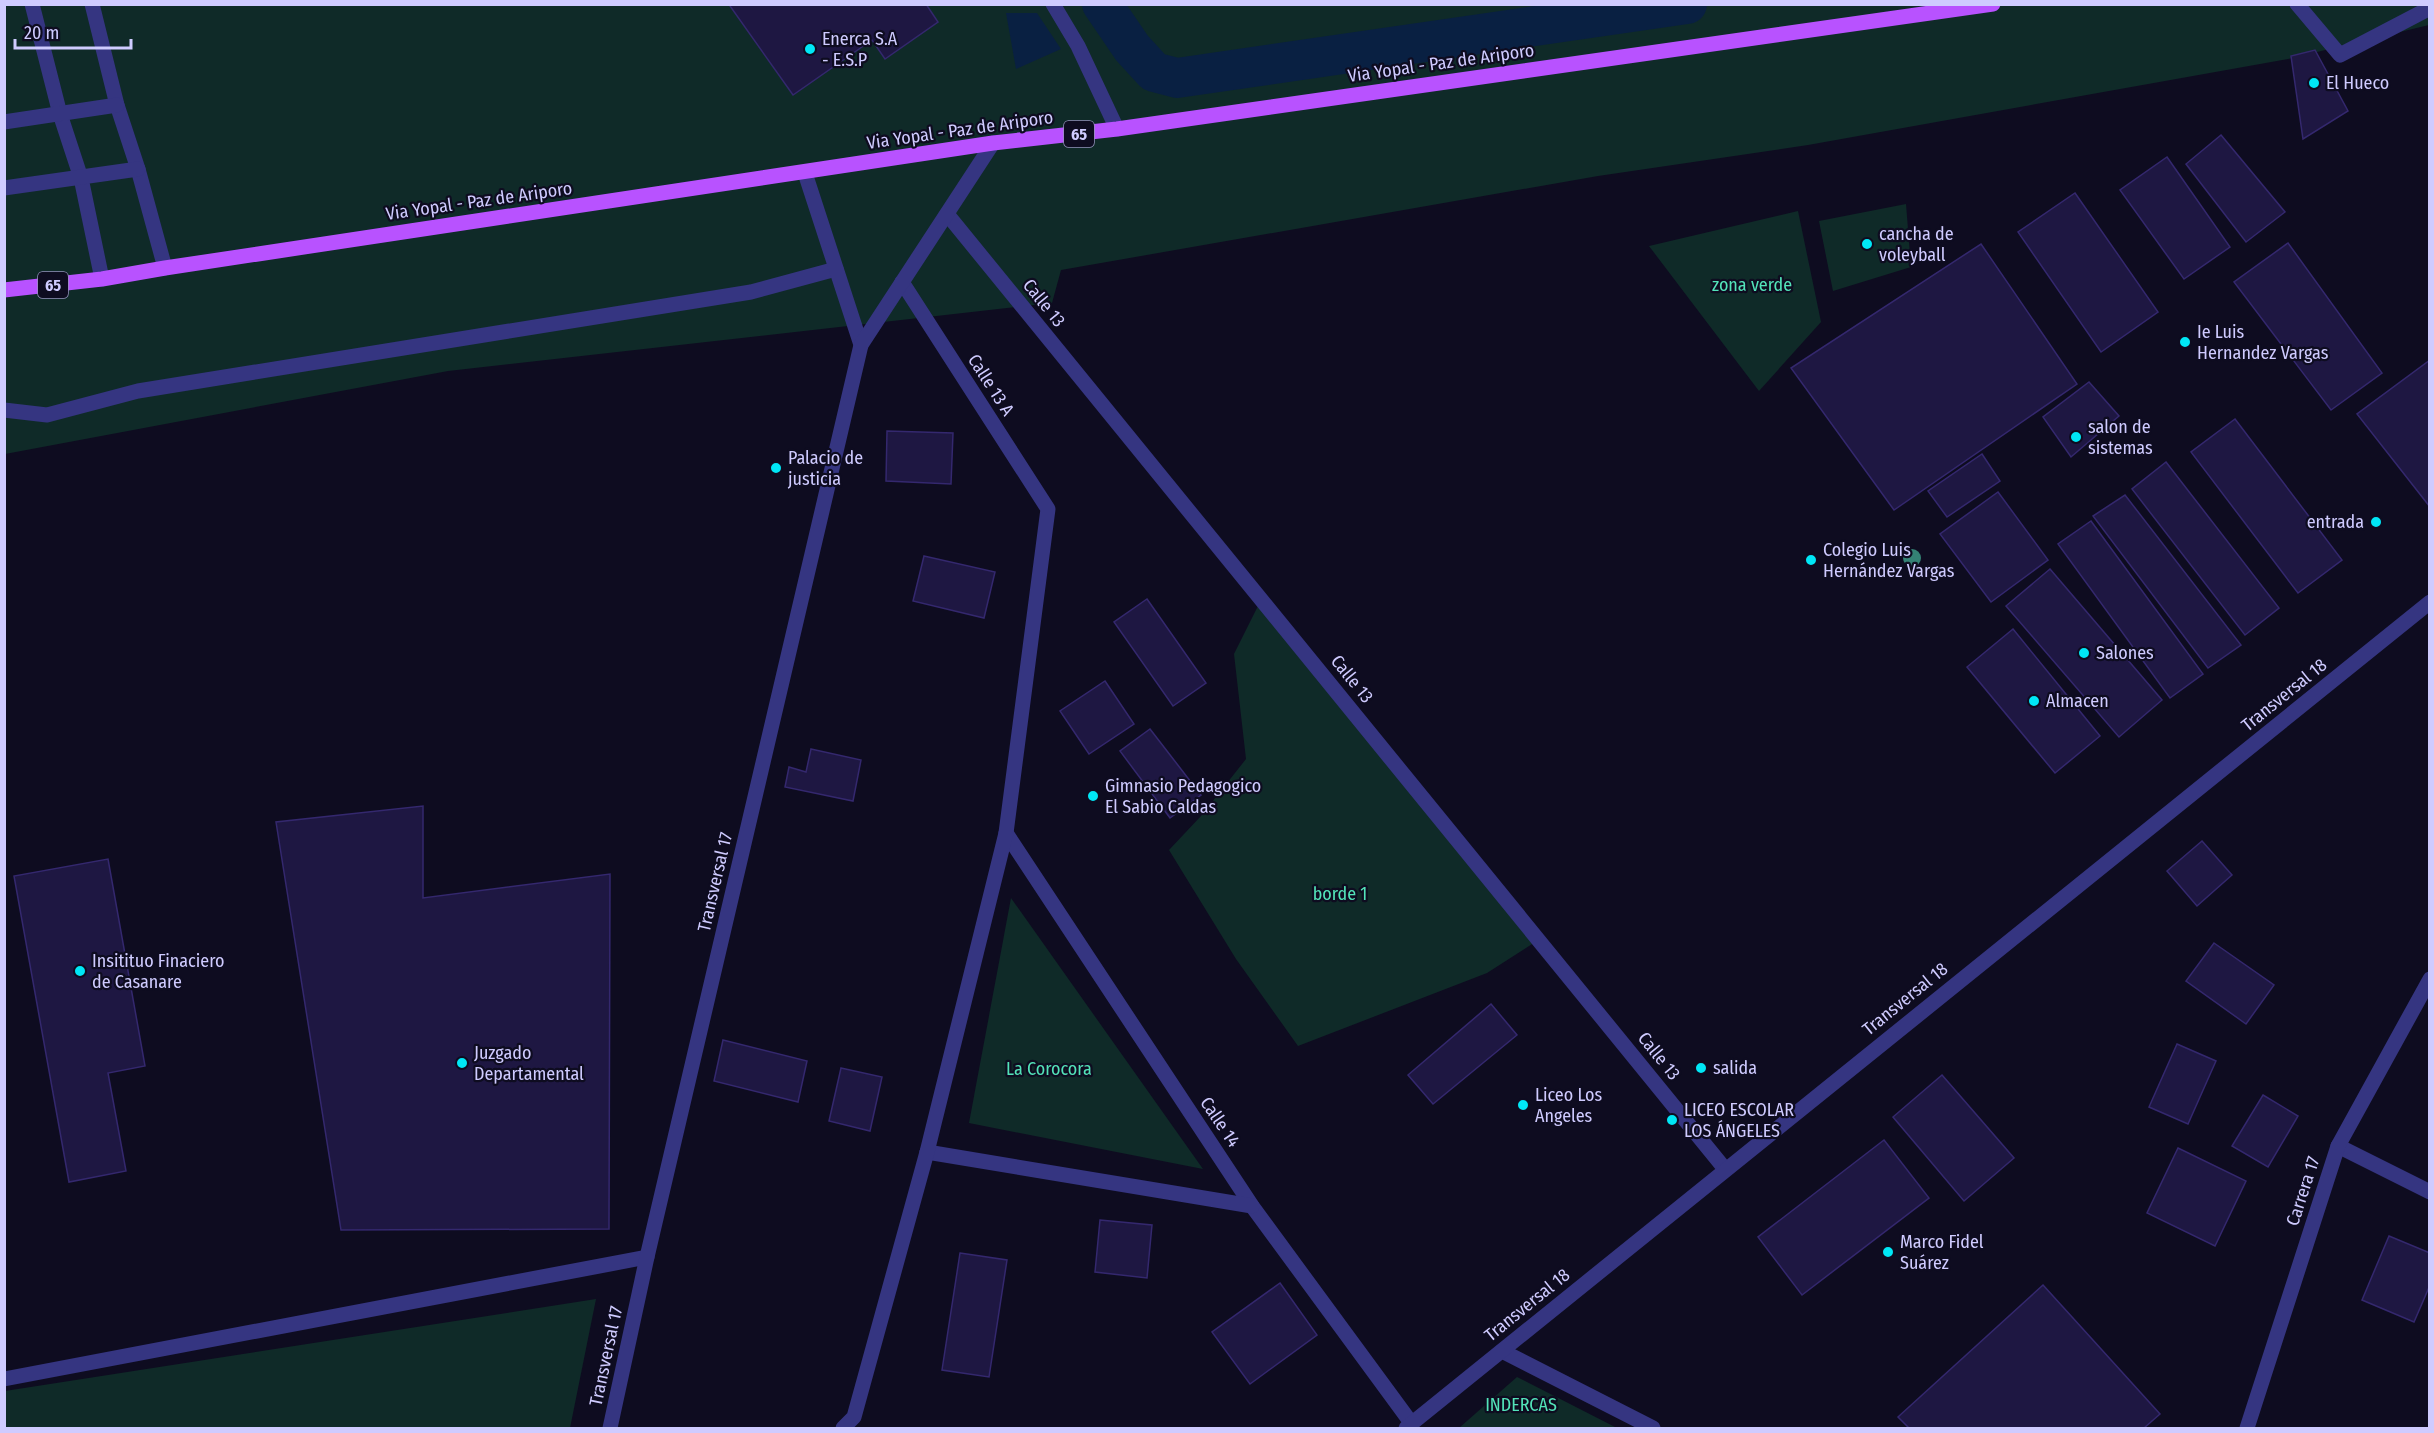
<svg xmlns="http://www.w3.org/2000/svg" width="2434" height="1433" viewBox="0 0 2434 1433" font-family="'Fira Sans Condensed',sans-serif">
  <rect width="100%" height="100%" fill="#0e0c20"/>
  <g fill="#0f2a28">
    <polygon points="5,5 2429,5 2429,25 2288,59 1808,145 1598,176 1061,270 1052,303 448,371 5,454"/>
    <polygon points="1906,204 1911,267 1833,291 1819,221"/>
    <polygon points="1798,211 1821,322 1759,391 1649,246"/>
    <polygon points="1259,604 1540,939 1487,973 1298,1046 1236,959 1169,850 1201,816 1246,759 1234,654"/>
    <polygon points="1011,898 1203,1169 969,1123"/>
    <polygon points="596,1299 570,1428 5,1428 5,1391"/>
    <polygon points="1517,1377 1617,1428 1459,1428"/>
  </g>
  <polygon fill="#092042" points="1006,13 1037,13 1061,49 1016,69"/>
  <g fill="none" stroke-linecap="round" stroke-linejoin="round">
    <polyline stroke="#092042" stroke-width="40" points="1102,4 1132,48 1154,72 1177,78 1687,4"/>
  </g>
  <g fill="#1e1742" stroke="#34286e" stroke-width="1.5">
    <polygon points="733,4 926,4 938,22 885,59 872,40 793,95 730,6"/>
    <polygon points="2315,50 2348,111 2303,139 2291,56"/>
    <polygon points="2221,135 2285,212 2246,242 2186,164"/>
    <polygon points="2167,157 2230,247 2184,279 2120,190"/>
    <polygon points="2075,193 2158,312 2101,352 2018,232"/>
    <polygon points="2288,243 2382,373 2331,410 2234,282"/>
    <polygon points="1981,244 2077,384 1894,510 1791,368"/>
    <polygon points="2430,360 2430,507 2357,414"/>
    <polygon points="2089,382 2119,416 2071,457 2043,417"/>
    <polygon points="2235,419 2342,560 2298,593 2191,452"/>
    <polygon points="887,431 953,433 951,484 886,481"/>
    <polygon points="1982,454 2000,481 1947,517 1928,491"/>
    <polygon points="2166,462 2279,608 2245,635 2132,489"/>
    <polygon points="1998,492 2048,560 1991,602 1940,534"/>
    <polygon points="2125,495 2241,645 2208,668 2093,516"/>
    <polygon points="2091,521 2203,674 2170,698 2058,544"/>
    <polygon points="924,556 995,572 984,618 913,601"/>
    <polygon points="2050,569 2162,700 2119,737 2006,606"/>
    <polygon points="1147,599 1206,683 1173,706 1114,622"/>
    <polygon points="2013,629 2100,736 2055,773 1967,667"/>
    <polygon points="1105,681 1134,724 1089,754 1060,711"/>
    <polygon points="1150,729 1201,795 1170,818 1120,751"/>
    <polygon points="811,749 861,760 853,801 785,787 789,767 806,772"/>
    <polygon points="423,806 423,898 610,874 609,1229 341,1230 276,822"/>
    <polygon points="2202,841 2232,875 2197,906 2167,871"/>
    <polygon points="108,859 145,1066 108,1073 126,1171 69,1182 14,876"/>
    <polygon points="2214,943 2274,985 2246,1024 2186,981"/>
    <polygon points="1491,1004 1517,1035 1433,1104 1408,1075"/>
    <polygon points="723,1040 807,1061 798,1102 714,1081"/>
    <polygon points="2177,1044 2216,1061 2188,1124 2149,1107"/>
    <polygon points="841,1068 882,1077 870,1131 829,1121"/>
    <polygon points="1942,1075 2014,1158 1964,1201 1893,1117"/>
    <polygon points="2263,1095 2298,1116 2268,1167 2232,1146"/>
    <polygon points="1884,1140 1929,1198 1802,1295 1758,1237"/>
    <polygon points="2178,1148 2246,1181 2215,1246 2147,1213"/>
    <polygon points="1100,1220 1152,1225 1147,1278 1095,1272"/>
    <polygon points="2389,1236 2430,1253 2430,1285 2414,1322 2362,1300"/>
    <polygon points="960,1253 1007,1260 989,1377 942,1370"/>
    <polygon points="1280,1283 1317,1335 1250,1384 1212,1332"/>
    <polygon points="2043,1285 2160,1414 2144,1428 1909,1428 1898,1417"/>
  </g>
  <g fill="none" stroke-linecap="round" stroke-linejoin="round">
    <g stroke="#353581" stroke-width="15">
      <polyline points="2297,4 2340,55 2430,8"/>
      <polyline points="4,410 47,415 138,391 751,292 836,269"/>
    </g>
    <g stroke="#353581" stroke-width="15">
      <polyline points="32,4 60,114 81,178 102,279"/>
      <polyline points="92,4 117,105 138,169 165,268"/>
      <polyline points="1053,4 1078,46 1117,129"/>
      <polyline points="4,122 117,105"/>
      <polyline points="4,188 138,169"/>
      <polyline points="947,214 1725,1169"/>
      <polyline points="1006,833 1252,1206 1412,1424"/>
      <polyline points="2338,1146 2430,1192"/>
      <polyline points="927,1152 1252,1206"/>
      <polyline points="1502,1351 1653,1428"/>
      <polyline points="4,1379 647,1257"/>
      <polyline points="843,1428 854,1417 927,1152 1006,833 1048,509 902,282"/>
      <polyline points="1406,1428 2430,602"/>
      <polyline points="2247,1428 2338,1146 2430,979"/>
    </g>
    <g stroke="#353581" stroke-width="15">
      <polyline points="805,173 861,345"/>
      <polyline points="610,1428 647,1257 861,345 993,143"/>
    </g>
    <polyline stroke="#b852ff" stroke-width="15" points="4,290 102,279 165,268 993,143 1117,129 1993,4"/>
  </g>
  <circle fill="#348274" cx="1912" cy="558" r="9"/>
  <g fill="#00e7f6" stroke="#0e0c20" stroke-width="2">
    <circle cx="810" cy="49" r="6"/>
    <circle cx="2314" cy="83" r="6"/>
    <circle cx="1867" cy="244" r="6"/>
    <circle cx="2185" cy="342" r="6"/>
    <circle cx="2076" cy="437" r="6"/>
    <circle cx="776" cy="468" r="6"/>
    <circle cx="2376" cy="522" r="6"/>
    <circle cx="1811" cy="560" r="6"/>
    <circle cx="2084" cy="653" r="6"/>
    <circle cx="2034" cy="701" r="6"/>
    <circle cx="1093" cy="796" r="6"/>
    <circle cx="80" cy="971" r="6"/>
    <circle cx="462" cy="1063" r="6"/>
    <circle cx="1701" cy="1068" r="6"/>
    <circle cx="1523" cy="1105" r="6"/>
    <circle cx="1672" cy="1120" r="6"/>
    <circle cx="1888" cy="1252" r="6"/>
  </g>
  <g text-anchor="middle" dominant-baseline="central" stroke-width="4.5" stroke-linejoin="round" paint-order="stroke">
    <g fill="#0e0c20" stroke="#9592bc" stroke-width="1.5">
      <rect x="1064" y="121" width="30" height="26" rx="4.5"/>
      <rect x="38" y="272" width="30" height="26" rx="4.5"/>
    </g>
    <g font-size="16" font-weight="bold" fill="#cfcbff">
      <text x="1079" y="134">65</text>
      <text x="53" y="285">65</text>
    </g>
    <g font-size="18" fill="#cfcbff" stroke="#0e0c20" text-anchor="start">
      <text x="822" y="39">Enerca S.A<tspan x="822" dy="21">- E.S.P</tspan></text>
      <text x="2326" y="83">El Hueco</text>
      <text x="1879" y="234">cancha de<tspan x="1879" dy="21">voleyball</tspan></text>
      <text x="2197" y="332">Ie Luis<tspan x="2197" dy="21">Hernandez Vargas</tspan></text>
      <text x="2088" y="427">salon de<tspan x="2088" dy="21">sistemas</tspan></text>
      <text x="788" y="458">Palacio de<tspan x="788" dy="21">justicia</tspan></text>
      <text x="2364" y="522" text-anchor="end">entrada</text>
      <text x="1823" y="550">Colegio Luis<tspan x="1823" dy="21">Hernández Vargas</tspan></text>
      <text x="2096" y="653">Salones</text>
      <text x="2046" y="701">Almacen</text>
      <text x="1105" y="786">Gimnasio Pedagogico<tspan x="1105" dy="21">El Sabio Caldas</tspan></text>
      <text x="92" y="961">Insitituo Finaciero<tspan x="92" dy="21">de Casanare</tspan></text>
      <text x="474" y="1053">Juzgado<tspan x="474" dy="21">Departamental</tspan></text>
      <text x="1713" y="1068">salida</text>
      <text x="1535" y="1095">Liceo Los<tspan x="1535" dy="21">Angeles</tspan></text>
      <text x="1684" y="1110">LICEO ESCOLAR<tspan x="1684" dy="21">LOS ÁNGELES</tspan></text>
      <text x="1900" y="1242">Marco Fidel<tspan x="1900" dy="21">Suárez</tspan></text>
    </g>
    <g font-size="18" fill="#cfcbff" stroke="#0e0c20">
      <text transform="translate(1441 63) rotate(-8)">Via Yopal - Paz de Ariporo</text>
      <text transform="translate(960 130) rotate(-8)">Via Yopal - Paz de Ariporo</text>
      <text transform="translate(479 201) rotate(-8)">Via Yopal - Paz de Ariporo</text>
      <text transform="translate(1044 303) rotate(51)">Calle 13</text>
      <text transform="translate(991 385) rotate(57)">Calle 13 A</text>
      <text transform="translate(1352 679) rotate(51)">Calle 13</text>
      <text transform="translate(2284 695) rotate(-39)">Transversal 18</text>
      <text transform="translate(715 882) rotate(-77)">Transversal 17</text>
      <text transform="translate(1905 999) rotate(-39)">Transversal 18</text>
      <text transform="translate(1659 1056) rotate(51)">Calle 13</text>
      <text transform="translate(1220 1122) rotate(56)">Calle 14</text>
      <text transform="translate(2303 1191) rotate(-72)">Carrera 17</text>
      <text transform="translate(1527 1305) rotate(-39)">Transversal 18</text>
      <text transform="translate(606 1356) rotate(-78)">Transversal 17</text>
    </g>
    <g font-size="18" fill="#53e3b9" stroke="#0e0c20">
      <text x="1752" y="285">zona verde</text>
      <text x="1340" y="894">borde 1</text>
      <text x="1049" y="1069">La Corocora</text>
      <text x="1521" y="1405">INDERCAS</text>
    </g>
  </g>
  <rect width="2434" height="1433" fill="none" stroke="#cfcbff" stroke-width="12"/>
  <path d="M15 39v9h116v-9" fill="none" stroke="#cfcbff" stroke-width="3"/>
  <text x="24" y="39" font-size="18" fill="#cfcbff" stroke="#0e0c20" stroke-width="4.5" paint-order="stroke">20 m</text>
</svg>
